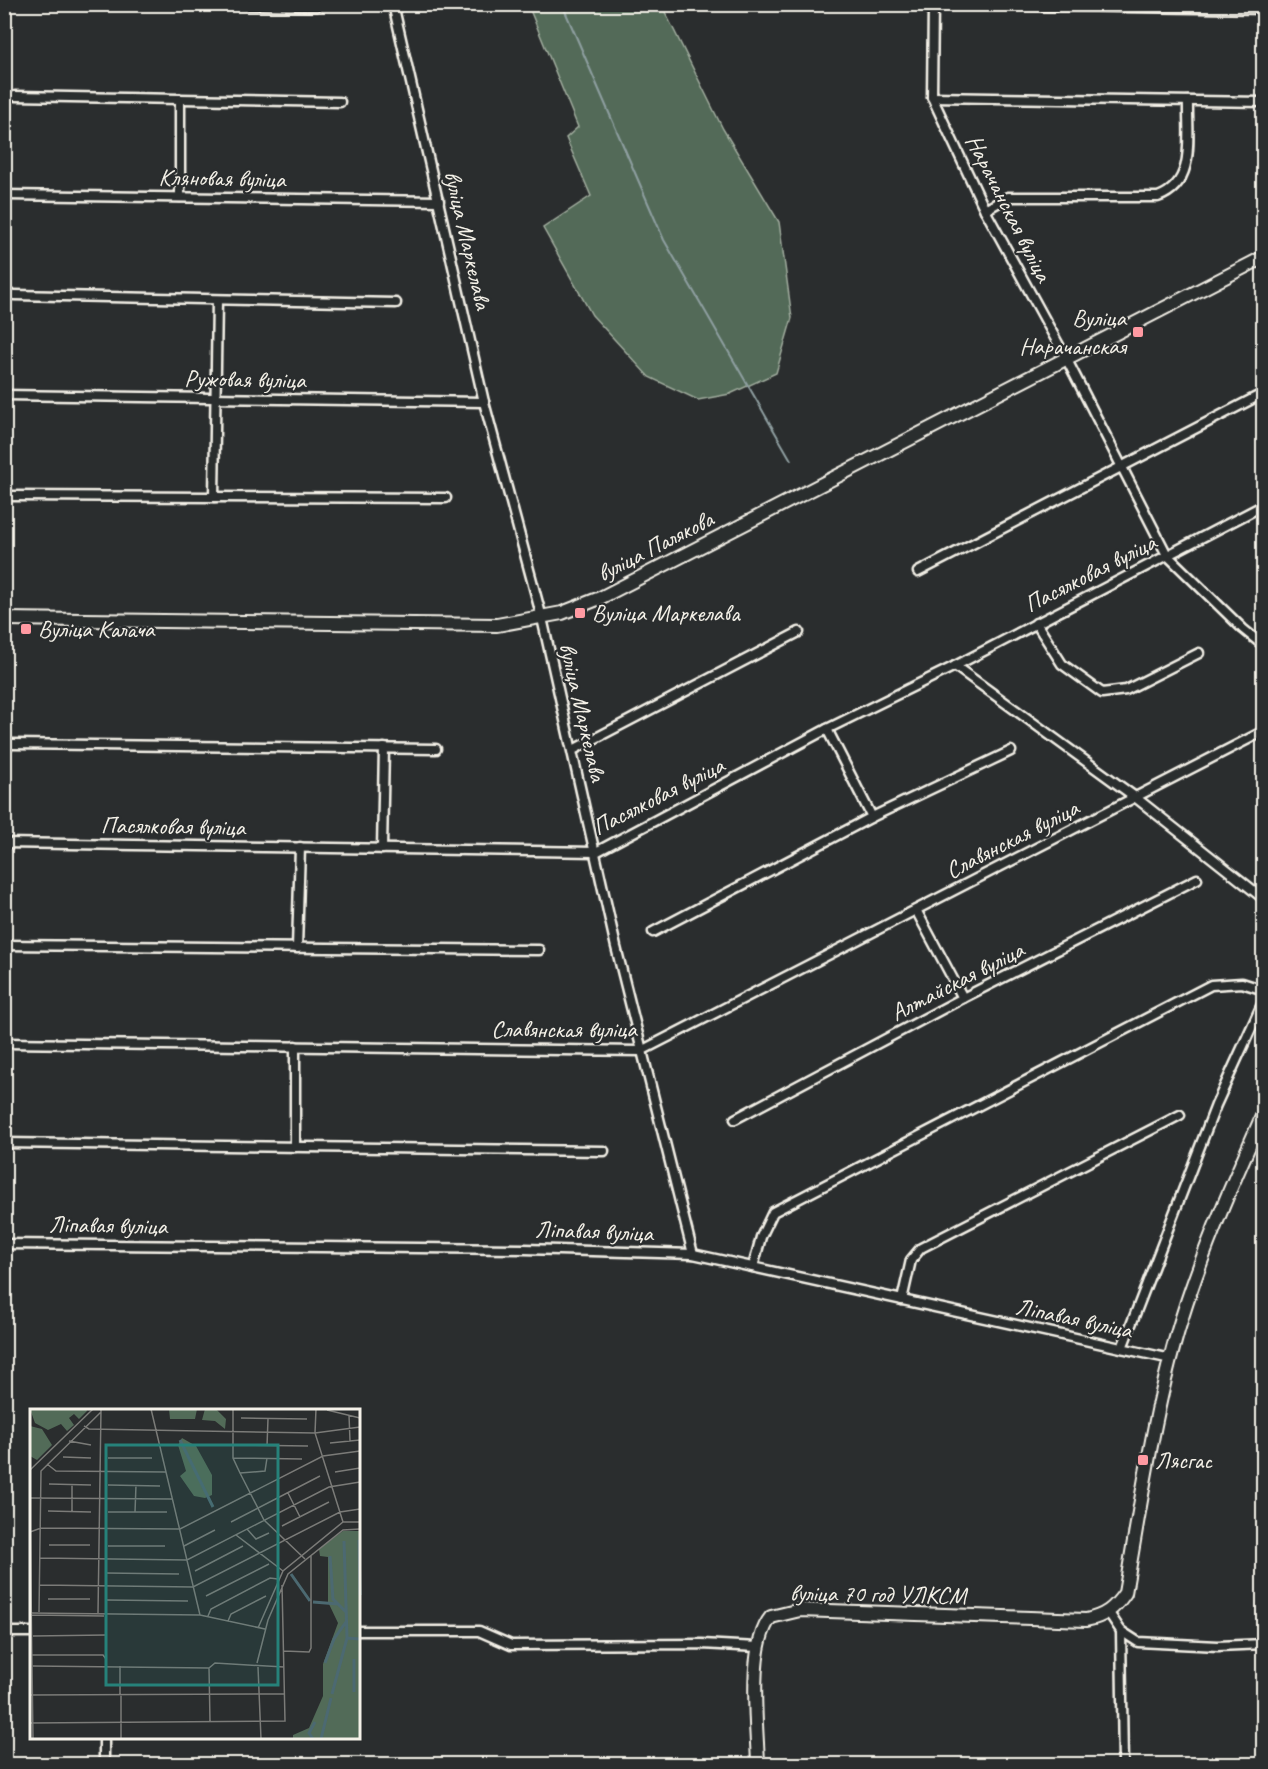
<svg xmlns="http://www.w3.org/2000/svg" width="1268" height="1769" viewBox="0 0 1268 1769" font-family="Caveat,sans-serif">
  <rect width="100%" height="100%" fill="#2a2d2e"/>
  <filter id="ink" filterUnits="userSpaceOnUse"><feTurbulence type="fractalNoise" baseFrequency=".0167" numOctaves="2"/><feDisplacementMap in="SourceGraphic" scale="12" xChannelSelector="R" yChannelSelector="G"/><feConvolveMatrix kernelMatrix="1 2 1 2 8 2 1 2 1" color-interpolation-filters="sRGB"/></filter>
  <g filter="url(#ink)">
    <polygon fill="#526b58" stroke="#a3aea0" stroke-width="1.5" points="658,5 664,10 723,129 779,222 792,318 776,373 730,394 698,400 649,377 592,315 543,228 591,196 566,138 578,127 528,5"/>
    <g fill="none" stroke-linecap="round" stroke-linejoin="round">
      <polyline stroke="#8f9fa1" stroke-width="2" points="562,4 664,240 791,460"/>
      <defs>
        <g id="street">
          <polyline points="203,4 317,6"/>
          <polyline points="393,4 484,402 542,618 616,947 693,1254"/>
          <polyline points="933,4 932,97 985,210 1066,358 1167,555 1243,629 1264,646"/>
          <polyline points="994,5 1264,9"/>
          <polyline points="15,96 340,102"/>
          <polyline points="932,97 1264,102"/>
          <polyline points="4,195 439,201"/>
          <polyline points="180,197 180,99"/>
          <path d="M985 210 1008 197H1158C1197 183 1187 136 1188 101"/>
          <polyline points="14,295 396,303"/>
          <polyline points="4,395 484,402"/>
          <polyline points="11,496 446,498"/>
          <polyline points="214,497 217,300"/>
          <polyline points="918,572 1264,393"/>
          <polyline points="1036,623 1062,664 1102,693 1126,690 1199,653"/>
          <polyline points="955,666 1135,797 1264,899"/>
          <polyline points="827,729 872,817"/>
          <polyline points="12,744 436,749"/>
          <polyline points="573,750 799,632"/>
          <polyline points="4,843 596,852 827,729 955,666 1264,505"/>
          <polyline points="382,849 384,748"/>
          <polyline points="916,910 963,998"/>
          <polyline points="653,932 872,817 1011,751"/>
          <polyline points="4,945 539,950"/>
          <polyline points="297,948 300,847"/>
          <polyline points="4,1043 641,1051 1264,731"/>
          <polyline points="735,1119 963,998 1197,879"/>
          <polyline points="4,1143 604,1151"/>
          <polyline points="295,1147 295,1046"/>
          <polyline points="4,1244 525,1249 693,1254 1171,1359"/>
          <polyline points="753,1267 761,1237 773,1212 1211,985 1242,983 1264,990"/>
          <polyline points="902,1300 911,1260 921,1248 1180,1115"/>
          <polyline points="1122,1348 1216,1105 1264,1000"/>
          <polyline points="1109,1613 1121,1631 1138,1642 1218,1646 1264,1644"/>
          <polyline points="358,1631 479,1631 511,1645 702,1644 757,1647"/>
          <polyline points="1121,1631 1123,1764"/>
          <polyline points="4,1632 32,1632"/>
          <polyline points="104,1738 104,1764"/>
        </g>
        <g id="secondary">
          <polyline points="4,619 497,625 562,613 600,598 1264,257"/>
          <path d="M758 1764C757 1726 747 1646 771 1617L800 1610 1086 1620C1105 1616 1114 1609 1125 1593 1143 1492 1157 1387 1191 1290 1212 1229 1238 1171 1264 1112"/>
        </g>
      </defs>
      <use href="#street" stroke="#f4f1e8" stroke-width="13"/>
      <use href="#secondary" stroke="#f4f1e8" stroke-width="16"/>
      <use href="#street" stroke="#2a2d2e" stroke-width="8"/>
      <use href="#secondary" stroke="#2a2d2e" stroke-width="12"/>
    </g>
  </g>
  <g fill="#ff9aa2" stroke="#2a2d2e" stroke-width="2">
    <rect x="1132" y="326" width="12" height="12" rx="3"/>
    <rect x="574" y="607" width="12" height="12" rx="3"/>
    <rect x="20" y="623" width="12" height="12" rx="3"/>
    <rect x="1137" y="1454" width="12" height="12" rx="3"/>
  </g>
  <g text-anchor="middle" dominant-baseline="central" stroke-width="4.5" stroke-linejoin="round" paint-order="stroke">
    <g font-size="24" fill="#f4f1e8" stroke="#2a2d2e">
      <text transform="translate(222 178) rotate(1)">Кляновая вуліца</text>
      <text transform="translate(1009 208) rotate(63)">Нарачанская вуліца</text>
      <text transform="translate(468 240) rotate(77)">вуліца Маркелава</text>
      <text transform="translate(245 379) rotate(1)">Ружовая вуліца</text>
      <text transform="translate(655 546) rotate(-27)">вуліца Палякова</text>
      <text transform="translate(1090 573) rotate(-27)">Пасялковая вуліца</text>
      <text transform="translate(583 712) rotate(77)">вуліца Маркелава</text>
      <text transform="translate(658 796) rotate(-27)">Пасялковая вуліца</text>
      <text transform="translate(173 826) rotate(1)">Пасялковая вуліца</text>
      <text transform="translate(1012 839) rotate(-27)">Славянская вуліца</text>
      <text transform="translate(957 981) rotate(-27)">Алтайская вуліца</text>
      <text x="564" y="1029">Славянская вуліца</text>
      <text transform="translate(108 1225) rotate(1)">Ліпавая вуліца</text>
      <text transform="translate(594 1231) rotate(2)">Ліпавая вуліца</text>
      <text transform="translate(1074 1318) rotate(12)">Ліпавая вуліца</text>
      <text transform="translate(878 1594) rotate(1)">вуліца 70 год УЛКСМ</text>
    </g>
    <g font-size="24" fill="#f4f1e8" stroke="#2a2d2e" text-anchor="start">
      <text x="1126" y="318" text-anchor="end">Вуліца<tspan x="1126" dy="28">Нарачанская</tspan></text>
      <text x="592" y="613">Вуліца Маркелава</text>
      <text x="38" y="629">Вуліца Калача</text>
      <text x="1155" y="1460">Лясгас</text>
    </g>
  </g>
  <g transform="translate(30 1409)">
    <rect width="330" height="330" fill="#2a2d2e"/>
    <path d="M0 0H56L57 2 49 10 44 5 39 9 44 16 37 22 31 15 18 21 5 14ZM139 0H167L165 10H140ZM175 0H186L196 10 195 20 185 12 172 11ZM0 17 12 20 22 36 7 51 0 47ZM152 29 166 37 182 66V86L175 89 164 87 150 67 156 62 148 36ZM313 122H330V330H263V326L279 319 293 287V255L308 214 298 193V148L290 147 289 140Z" fill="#526b58"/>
    <path fill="none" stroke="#4c6971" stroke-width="3" d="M150 31 183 98M329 131 330 186M314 132 317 229M300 147 303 190 317 204M261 165 280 192M283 193 308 195M295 254 304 230 316 213M324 283V250M302 285 317 229 330 230M283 330 279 324 285 313M291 330 301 289"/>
    <path fill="none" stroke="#7b7b78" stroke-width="1.5" d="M121 0 170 206M203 0V49L210 64 234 111 275 150M286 0 285 24 313 113M297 1 330 9M319 6 320 32M211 9 277 10M54 17 59 20 285 24 330 18M39 32 61 36M300 34 330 31M78 36H119M211 36 278 37M237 37 238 10M33 48 61 49M78 49H122M203 49 272 50M17 55 26 62 136 63M0 61 63 0M305 63 330 59M210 64 235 62 237 49M19 75 61 76M78 76 130 77M258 84 270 108M0 89 142 90M0 99 3 330M18 102 61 103M42 102V75M78 103H137M105 103 106 76M201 113 290 67M252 117 299 93M217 120 226 130 239 124M0 123 11 119 150 120 293 47 330 42M206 126 253 162M19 136H60M78 137H135M154 137 185 121M10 149 157 151 299 78 330 73M165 162 213 137M76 164 149 165M10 176 163 178 310 103 330 100M176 187 239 155M18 190H60M77 191 158 192M9 203 11 62 71 3M0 204 170 206 235 220M68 204 71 0M2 206 74 207M178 207 181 200 240 169 248 170M198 212 201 205 236 187M228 219 253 162 313 113H330M3 227 76 226M254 242 279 243 281 239V146M2 246H73L76 250M227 254 238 211 258 165 313 121 330 120M3 257 179 259 185 254 254 258M90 257V285M228 258 231 330M179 259 180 312M0 286 254 285M0 314 255 312 252 176M91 330V285"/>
    <path fill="#26827a" fill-opacity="0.15" stroke="#26827a" stroke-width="3" d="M76 36H248V276H76Z"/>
    <rect width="330" height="330" fill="none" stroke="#f4f1e8" stroke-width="3"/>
  </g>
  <rect width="1268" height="1769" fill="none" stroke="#2a2d2e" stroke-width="24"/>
  <rect x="12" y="12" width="1244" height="1745" fill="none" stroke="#f4f1e8" stroke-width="2" filter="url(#ink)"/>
</svg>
